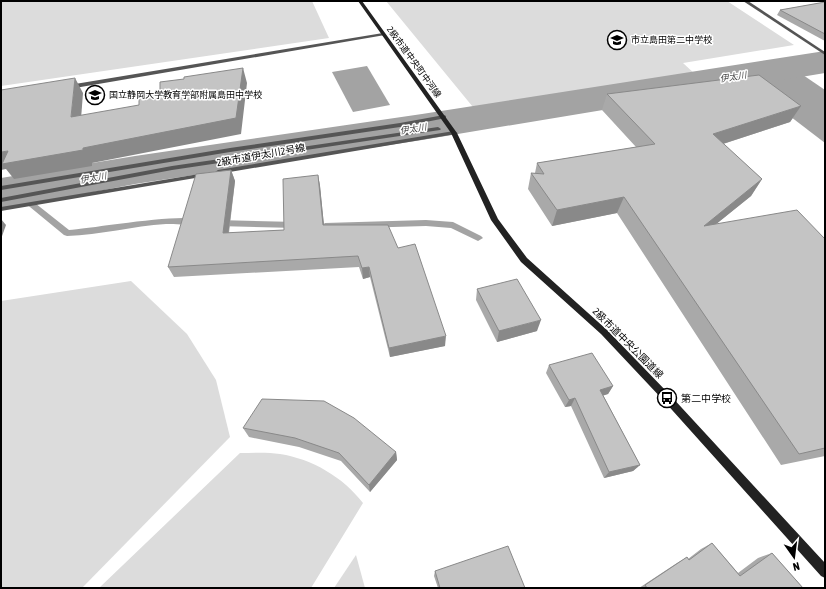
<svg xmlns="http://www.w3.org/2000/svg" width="826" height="589" viewBox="0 0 826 589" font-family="'Asap Condensed','Noto Sans JP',sans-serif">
  <rect width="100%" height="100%" fill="#fff"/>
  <g fill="#dcdcdc">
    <polygon points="1,1 312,1 329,38 1,86"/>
    <polygon points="386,1 727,1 794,45 683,63 696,75 477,112"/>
    <polygon points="131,281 187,334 216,380 230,437 82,588 1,588 1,301"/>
    <path d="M240 453C253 453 267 452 280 454 312 459 343 477 363 503L311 588H99Z"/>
    <polygon points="356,555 365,588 334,588"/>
  </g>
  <g fill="#a3a3a3">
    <polygon points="367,66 390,105 353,112 332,72"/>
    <polygon points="803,75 825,90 825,143 748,84"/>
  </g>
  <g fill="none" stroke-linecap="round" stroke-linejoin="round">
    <g fill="#a3a3a3" fill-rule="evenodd">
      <path d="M16 188 69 230C88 229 192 211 199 221 195 226 174 224 166 224 133 226 100 235 67 236L64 235 13 193V189Z"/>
      <polygon points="217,220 297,222 301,225 297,228 217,226 213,223"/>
      <polygon points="426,220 453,222 481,236 483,238 478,241 451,228 426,226 325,229 321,226 325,223"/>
    </g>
    <polygon fill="#a3a3a3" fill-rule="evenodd" points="825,51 825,73 422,140 135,184 1,210 1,178 135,156 422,114"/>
    <polygon fill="#555" fill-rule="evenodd" points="383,33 385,33 385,35 69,89 66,87 69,85"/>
    <g fill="#555" fill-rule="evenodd">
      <polygon points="743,1 748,1 825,52 825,55"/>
      <polygon points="444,115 446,116 446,118 400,127 230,152 1,190 1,186 230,148 400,123"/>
      <polygon points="438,127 441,129 440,130 172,170 1,202 1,198 172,166"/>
      <polygon points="454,131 457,133 456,134 218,174 215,172 218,170"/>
      <polygon points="205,173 208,175 207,176 1,211 1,207"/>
    </g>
    <polygon fill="#222" fill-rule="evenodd" points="358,1 362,1 457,133 498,219 527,258 607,330 670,395 825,563 825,578 821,576 664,401 601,334 521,262 491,220 451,133"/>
  </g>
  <g fill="#a9a9a9">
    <polygon points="825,2 825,41 777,15 780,10"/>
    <polygon points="607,94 801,106 790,122 723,144 762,179 751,196 716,224 825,239 825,456 781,465 617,213 552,226 528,189 531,173 535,173 537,163 636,147 602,110"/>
    <polygon points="231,170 235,181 229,233 284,230 318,175 320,186 324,225 398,248 445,346 390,357 370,277 363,279 359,267 174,277 168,267"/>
    <polygon points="477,289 537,331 497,342 476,300"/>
    <polygon points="549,365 613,386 608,394 603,395 640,465 633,471 604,478 571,406 565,407 546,373"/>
    <polygon points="243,428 396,452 397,460 370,492 341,461 299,447 249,437"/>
    <polygon points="712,543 738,573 758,558 772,553 803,588 639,588 677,563 687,557 688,559 701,549"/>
    <polygon points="435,571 525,588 438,588 434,576"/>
  </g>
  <g fill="#898989">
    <polygon points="243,68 247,83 241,134 92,163 92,166 14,179 6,169 1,170 1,152 8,151 83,148"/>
    <polygon points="75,78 83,93 80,132 71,117"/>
    <polygon points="801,106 790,122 704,150 713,134"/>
    <polygon points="231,170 235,181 227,244 223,233"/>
    <polygon points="318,175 320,186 325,236 323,225"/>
    <polygon points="762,179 751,196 694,242 704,226"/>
    <polygon points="624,197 617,213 552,226 557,210"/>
    <polygon points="1,219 6,225 1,239"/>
    <polygon points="369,267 370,277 363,279 362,268"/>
    <polygon points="541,320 537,331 497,342 499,331"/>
    <polygon points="446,336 445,346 390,357 389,348"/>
    <polygon points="613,386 608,394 596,398 600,390"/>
    <polygon points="575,398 571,406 565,407 569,400"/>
    <polygon points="396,452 397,460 370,492 369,485"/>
    <polygon points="640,465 633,471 604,478 609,472"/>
  </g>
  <g fill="#c4c4c4" stroke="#898989">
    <polygon points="825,2 825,34 780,10"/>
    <polygon points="243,68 236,118 83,148 83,150 2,164 8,151 1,152 1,90 75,78 71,117 139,105 139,97 160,94 160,82 184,79 184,77"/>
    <polygon points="759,75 801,106 713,134 762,179 704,226 797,210 825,239 825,448 799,454 624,197 557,210 531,173 544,174 537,163 655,144 607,94"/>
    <polygon points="231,170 223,233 284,230 283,179 318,175 323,225 388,225 398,248 415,244 446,336 389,348 369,267 362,268 358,256 168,267 196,174"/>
    <polygon points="517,279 541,320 499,331 477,289"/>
    <polygon points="592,353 613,386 600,390 640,465 609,472 575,398 569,400 549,365"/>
    <polygon points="262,399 324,401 354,418 396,452 369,485 339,453 295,438 243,428"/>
    <polygon points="712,543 740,576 772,553 803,588 647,588 645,585 687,557 689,560"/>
    <polygon points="508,546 525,588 440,588 435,571"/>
  </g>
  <defs>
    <symbol id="school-ring" viewBox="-11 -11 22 22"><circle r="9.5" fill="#fff" stroke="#000" stroke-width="1.5"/><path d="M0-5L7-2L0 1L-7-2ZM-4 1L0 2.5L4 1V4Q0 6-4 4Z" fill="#000"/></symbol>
    <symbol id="bus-ring" viewBox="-11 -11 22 22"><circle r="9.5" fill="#fff" stroke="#000" stroke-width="1.5"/><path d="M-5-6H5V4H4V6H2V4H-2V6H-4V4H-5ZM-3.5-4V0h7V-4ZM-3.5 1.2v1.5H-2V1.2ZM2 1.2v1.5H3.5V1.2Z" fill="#000"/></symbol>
  </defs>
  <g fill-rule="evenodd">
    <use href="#school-ring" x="606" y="29" width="22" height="22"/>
    <use href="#school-ring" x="84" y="84" width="22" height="22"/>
    <use href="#bus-ring" x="656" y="387" width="22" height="22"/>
  </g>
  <g text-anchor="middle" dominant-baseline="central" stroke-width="3" stroke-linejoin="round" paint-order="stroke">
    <g font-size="9" fill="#000" stroke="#fff" text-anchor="start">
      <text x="631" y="40">市立島田第二中学校</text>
      <text x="109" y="95">国立静岡大学教育学部附属島田中学校</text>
    </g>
    <g font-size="9" fill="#000" stroke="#fff">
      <text transform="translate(414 62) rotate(54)">2級市道中央町中河線</text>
    </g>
    <g font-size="9" font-style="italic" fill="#444" stroke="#fff">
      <text transform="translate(733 77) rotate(-9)">伊太川</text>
      <text transform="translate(413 129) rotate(-9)">伊太川</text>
      <text transform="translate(93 178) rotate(-10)">伊太川</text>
    </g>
    <g font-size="10" fill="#000" stroke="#fff">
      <text transform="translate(261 155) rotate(-10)">2級市道伊太川2号線</text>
      <text transform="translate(628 343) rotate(45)">2級市道中央公園道線</text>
    </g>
    <g font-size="10" fill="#000" stroke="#fff" text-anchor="start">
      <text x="681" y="398">第二中学校</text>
    </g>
  </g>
  <rect width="826" height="589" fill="none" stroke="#000000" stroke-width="4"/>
  <g transform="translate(794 557) rotate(166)" stroke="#ffffff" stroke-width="3" paint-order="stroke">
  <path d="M0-3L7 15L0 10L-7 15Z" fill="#000000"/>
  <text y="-6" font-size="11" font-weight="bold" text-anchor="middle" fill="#000000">N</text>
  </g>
</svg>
